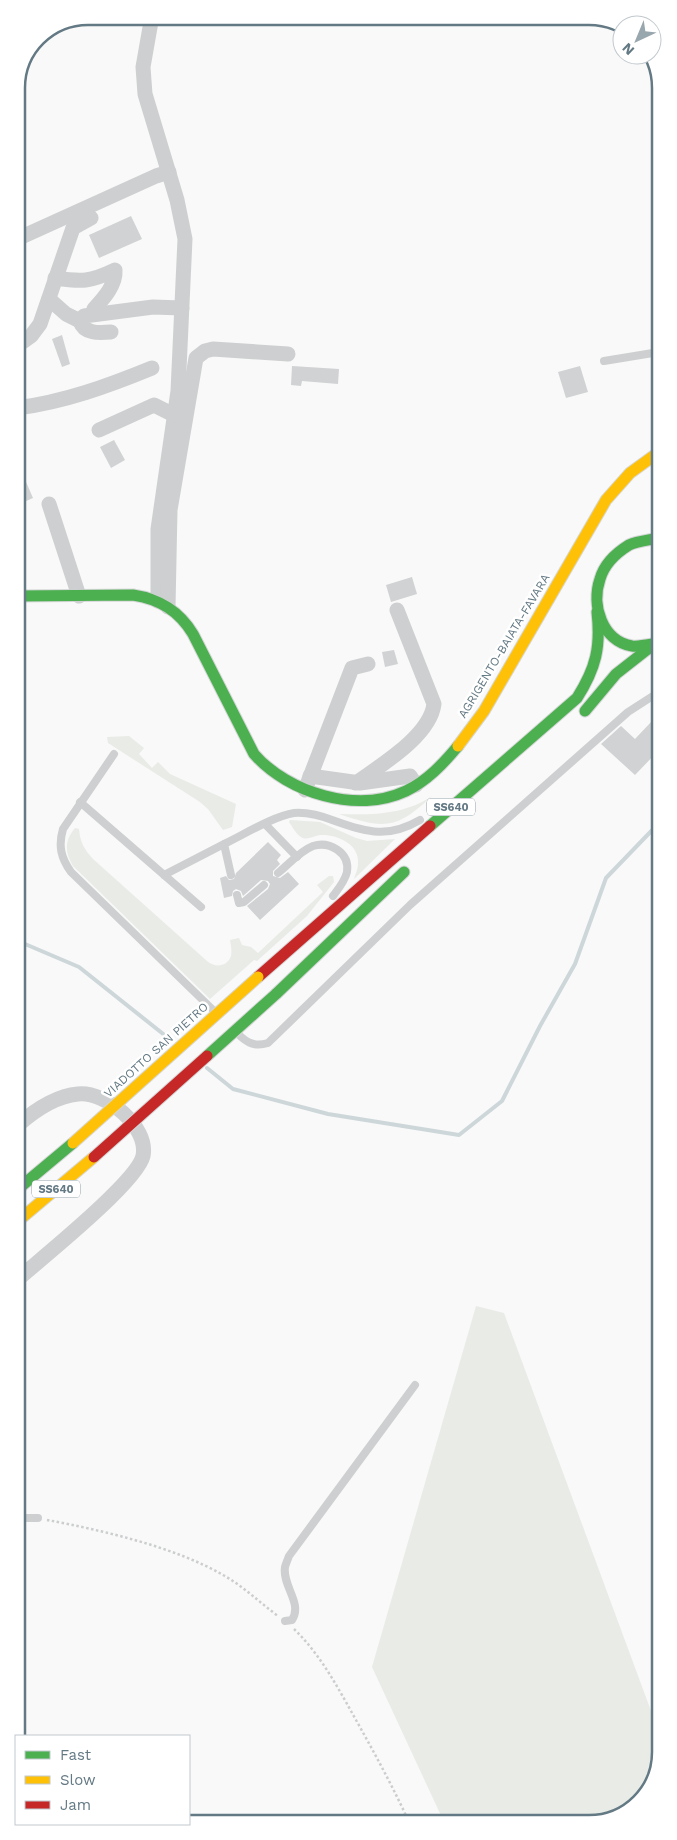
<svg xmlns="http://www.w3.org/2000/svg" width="677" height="1840" viewBox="0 0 677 1840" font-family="'Work Sans',sans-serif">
  <rect width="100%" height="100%" fill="#f9f9f9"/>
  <g fill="#e8ebe6">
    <polygon points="129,736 144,748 139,754 152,768 158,762 170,774 236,804 232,827 223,830 208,809 200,802 108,743 107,737"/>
    <path d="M432 796C396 830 384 829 339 814 372 815 404 815 432 796Z"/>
    <path d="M290 820 320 822 356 838 367 841 395 839 354 879C355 875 358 869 358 864 360 844 337 834 320 835 314 836 306 841 301 837 296 834 292 826 289 822Z"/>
    <path d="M75 828 79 829C80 842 84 849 93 859L207 961C215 968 227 967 231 956 232 951 231 945 230 940L239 938 242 945 251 947 258 953 323 892 317 885 329 876H333L334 882 307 916 257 961 254 960 210 999 73 866C65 853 64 841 75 828Z"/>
    <polygon points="476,1306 504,1313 661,1738 661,1753 646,1796 608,1821 444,1822 372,1667"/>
  </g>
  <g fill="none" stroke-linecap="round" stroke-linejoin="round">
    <g stroke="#cdd7da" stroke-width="4">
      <polyline points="18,941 79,967 172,1041"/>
      <polyline points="207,1068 233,1089 328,1114 459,1135 502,1101 540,1026 575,964 606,878 659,823"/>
    </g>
  </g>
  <g fill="#d0d2d3">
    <polygon points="131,216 142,239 99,258 89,235"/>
    <polygon points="62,335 70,364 62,367 52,339"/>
    <polygon points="292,366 339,369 338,384 302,381 301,386 291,385"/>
    <polygon points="580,366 588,392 566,398 558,372"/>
    <polygon points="114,440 125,460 111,468 100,447"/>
    <polygon points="17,461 33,498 17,505"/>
    <polygon points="412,577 417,594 391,602 386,585"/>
    <polygon points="394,650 398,664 385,667 382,652"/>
    <polygon points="652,721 659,728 659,750 635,775 601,744 621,726 635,739"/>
    <polygon points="268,842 281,855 277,860 280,864 273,871 273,876 280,878 288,872 299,884 260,920 247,906 268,889 270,884 268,881 261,880 243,896 241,891 236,889 233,891 232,896 224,898 220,878 226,876 229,880 234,879 236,873"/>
  </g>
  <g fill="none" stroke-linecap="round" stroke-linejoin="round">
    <defs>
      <g id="fast">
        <path d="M659 538C650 540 637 541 629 545 616 553 604 565 600 579 591 605 602 641 632 646 640 647 651 644 659 643"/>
        <path d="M17 596 133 595C160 599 179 611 193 634L254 754C288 793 357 814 406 791 427 781 443 764 458 746"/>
        <polyline points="585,711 616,674 653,645"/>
        <path d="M430 826 577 698C596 668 601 647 597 612"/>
        <polyline points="276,994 404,872"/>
        <polyline points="18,1189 73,1143"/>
      </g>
      <g id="slow">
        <polyline points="458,746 484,711 606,500 630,473 659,452"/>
        <polyline points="18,1221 94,1157"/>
      </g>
      <polyline id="jam" points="258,977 430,826"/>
    </defs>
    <use href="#fast" stroke="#d6d7d8" stroke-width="13"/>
    <use href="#slow" stroke="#d6d7d8" stroke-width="13"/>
    <use href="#jam" stroke="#d6d7d8" stroke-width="13"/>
    <g stroke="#cbcdce" stroke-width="2.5" stroke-dasharray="2.5 2.5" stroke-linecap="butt">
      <path d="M47 1520C101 1530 175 1547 223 1575 243 1586 259 1602 278 1616"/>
      <path d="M294 1629C321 1655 338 1688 356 1720 375 1754 393 1787 409 1822"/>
    </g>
    <g stroke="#cecfd0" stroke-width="8">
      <polyline points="604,361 659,352"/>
      <path d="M114 754 63 829C58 846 61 858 71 872L213 1010"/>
      <polyline points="80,802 201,907"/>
      <polyline points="265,824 297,857"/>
      <path d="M278 873C289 864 300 851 313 846 329 841 350 852 347 872 345 881 339 888 333 896"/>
      <polyline points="164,875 224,844"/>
      <path d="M231 875 224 844C243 835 274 816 294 813 308 812 322 816 335 821 368 833 389 838 420 820"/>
      <polyline points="237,895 239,903 244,902 264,885"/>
      <path d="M238 1034C247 1043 255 1047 268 1043L410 905 628 712 659 692"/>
      <polyline points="18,1518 38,1518"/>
      <path d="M285 1621 292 1620C303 1603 282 1586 285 1567 286 1563 288 1559 289 1556L415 1385"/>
    </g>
    <g stroke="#cecfd0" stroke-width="15">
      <polyline points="152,16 143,67 145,94 177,200 185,239 178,391 158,529 158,601"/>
      <polyline points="17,239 156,176 169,172"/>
      <path d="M55 278C82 282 90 282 115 270 116 285 104 298 94 309L95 314"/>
      <polyline points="49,299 66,314 80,321"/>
      <path d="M111 332C99 333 84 334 80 321L84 316 153 307 182 308"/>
      <polyline points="17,346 31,336 40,324 73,228 91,218"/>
      <path d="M17 408C64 402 108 386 152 368"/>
      <polyline points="99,430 154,405 174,415"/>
      <polyline points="49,504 79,596"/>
      <polyline points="168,607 170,510 196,358 205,351 213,349 288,354"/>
      <polyline points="310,776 360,783 410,776 416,785"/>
      <path d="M356 783C381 765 430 736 434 704L397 610"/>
      <polyline points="305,790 352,668 368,664"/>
      <path d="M18 1125C35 1110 56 1096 78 1094 106 1091 149 1127 143 1156 137 1182 42 1258 18 1279"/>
    </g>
    <use href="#fast" stroke="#4caf50" stroke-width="11"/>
    <use href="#slow" stroke="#ffc107" stroke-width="11"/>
    <use href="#jam" stroke="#c62828" stroke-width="11"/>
    <defs>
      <polyline id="fast-bridge" points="207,1056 276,994"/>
      <polyline id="slow-bridge" points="73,1143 258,977"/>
      <polyline id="jam-bridge" points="94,1157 207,1056"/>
    </defs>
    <use href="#fast-bridge" stroke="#d5d6d6" stroke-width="13" stroke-linecap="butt"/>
    <use href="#slow-bridge" stroke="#d5d6d6" stroke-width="13" stroke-linecap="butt"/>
    <use href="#jam-bridge" stroke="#d5d6d6" stroke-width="13" stroke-linecap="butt"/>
    <use href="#fast-bridge" stroke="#4caf50" stroke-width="11"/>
    <use href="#slow-bridge" stroke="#ffc107" stroke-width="11"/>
    <use href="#jam-bridge" stroke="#c62828" stroke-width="11"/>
  </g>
  <g text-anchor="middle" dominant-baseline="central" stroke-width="5" stroke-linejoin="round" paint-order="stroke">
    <g fill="#fff" stroke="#92a1a9" stroke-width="1">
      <rect x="427" y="798.5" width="48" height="17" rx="4"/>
      <rect x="32" y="1180.5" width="48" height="17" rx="4"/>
    </g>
    <g font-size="11" font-weight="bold" fill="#637984">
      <text x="451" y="807">SS640</text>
      <text x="56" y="1189">SS640</text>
    </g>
    <g font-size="12" fill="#637984" stroke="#fff">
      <text transform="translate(504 646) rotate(-59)">AGRIGENTO-BAIATA-FAVARA</text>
      <text transform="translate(156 1050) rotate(-42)">VIADOTTO SAN PIETRO</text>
    </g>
  </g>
  <path d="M0 0H677V1840H0ZM88 25H589A63 63 0 0 1 652 88V1752A63 63 0 0 1 589 1815H88A63 63 0 0 1 25 1752V88A63 63 0 0 1 88 25Z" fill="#fff" fill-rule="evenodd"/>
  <path fill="none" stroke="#637984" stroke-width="2.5" d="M88 25H589A63 63 0 0 1 652 88V1752A63 63 0 0 1 589 1815H88A63 63 0 0 1 25 1752V88A63 63 0 0 1 88 25Z"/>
  <rect x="15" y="1735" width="175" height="90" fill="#ffffff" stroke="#c1c9ce"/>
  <rect x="25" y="1751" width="25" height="8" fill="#4caf50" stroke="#c1c9ce"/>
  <text x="60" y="1760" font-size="15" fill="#637984">Fast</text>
  <rect x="25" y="1776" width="25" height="8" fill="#ffc107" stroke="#c1c9ce"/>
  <text x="60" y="1785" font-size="15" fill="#637984">Slow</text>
  <rect x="25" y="1801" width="25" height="8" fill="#c62828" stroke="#c1c9ce"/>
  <text x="60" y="1810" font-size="15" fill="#637984">Jam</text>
  <g transform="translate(637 40) rotate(224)"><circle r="24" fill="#ffffff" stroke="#c1c9ce"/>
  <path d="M0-4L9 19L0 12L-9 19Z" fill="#98a6ad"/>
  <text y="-8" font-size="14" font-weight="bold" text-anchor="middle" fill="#637984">N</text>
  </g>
</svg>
